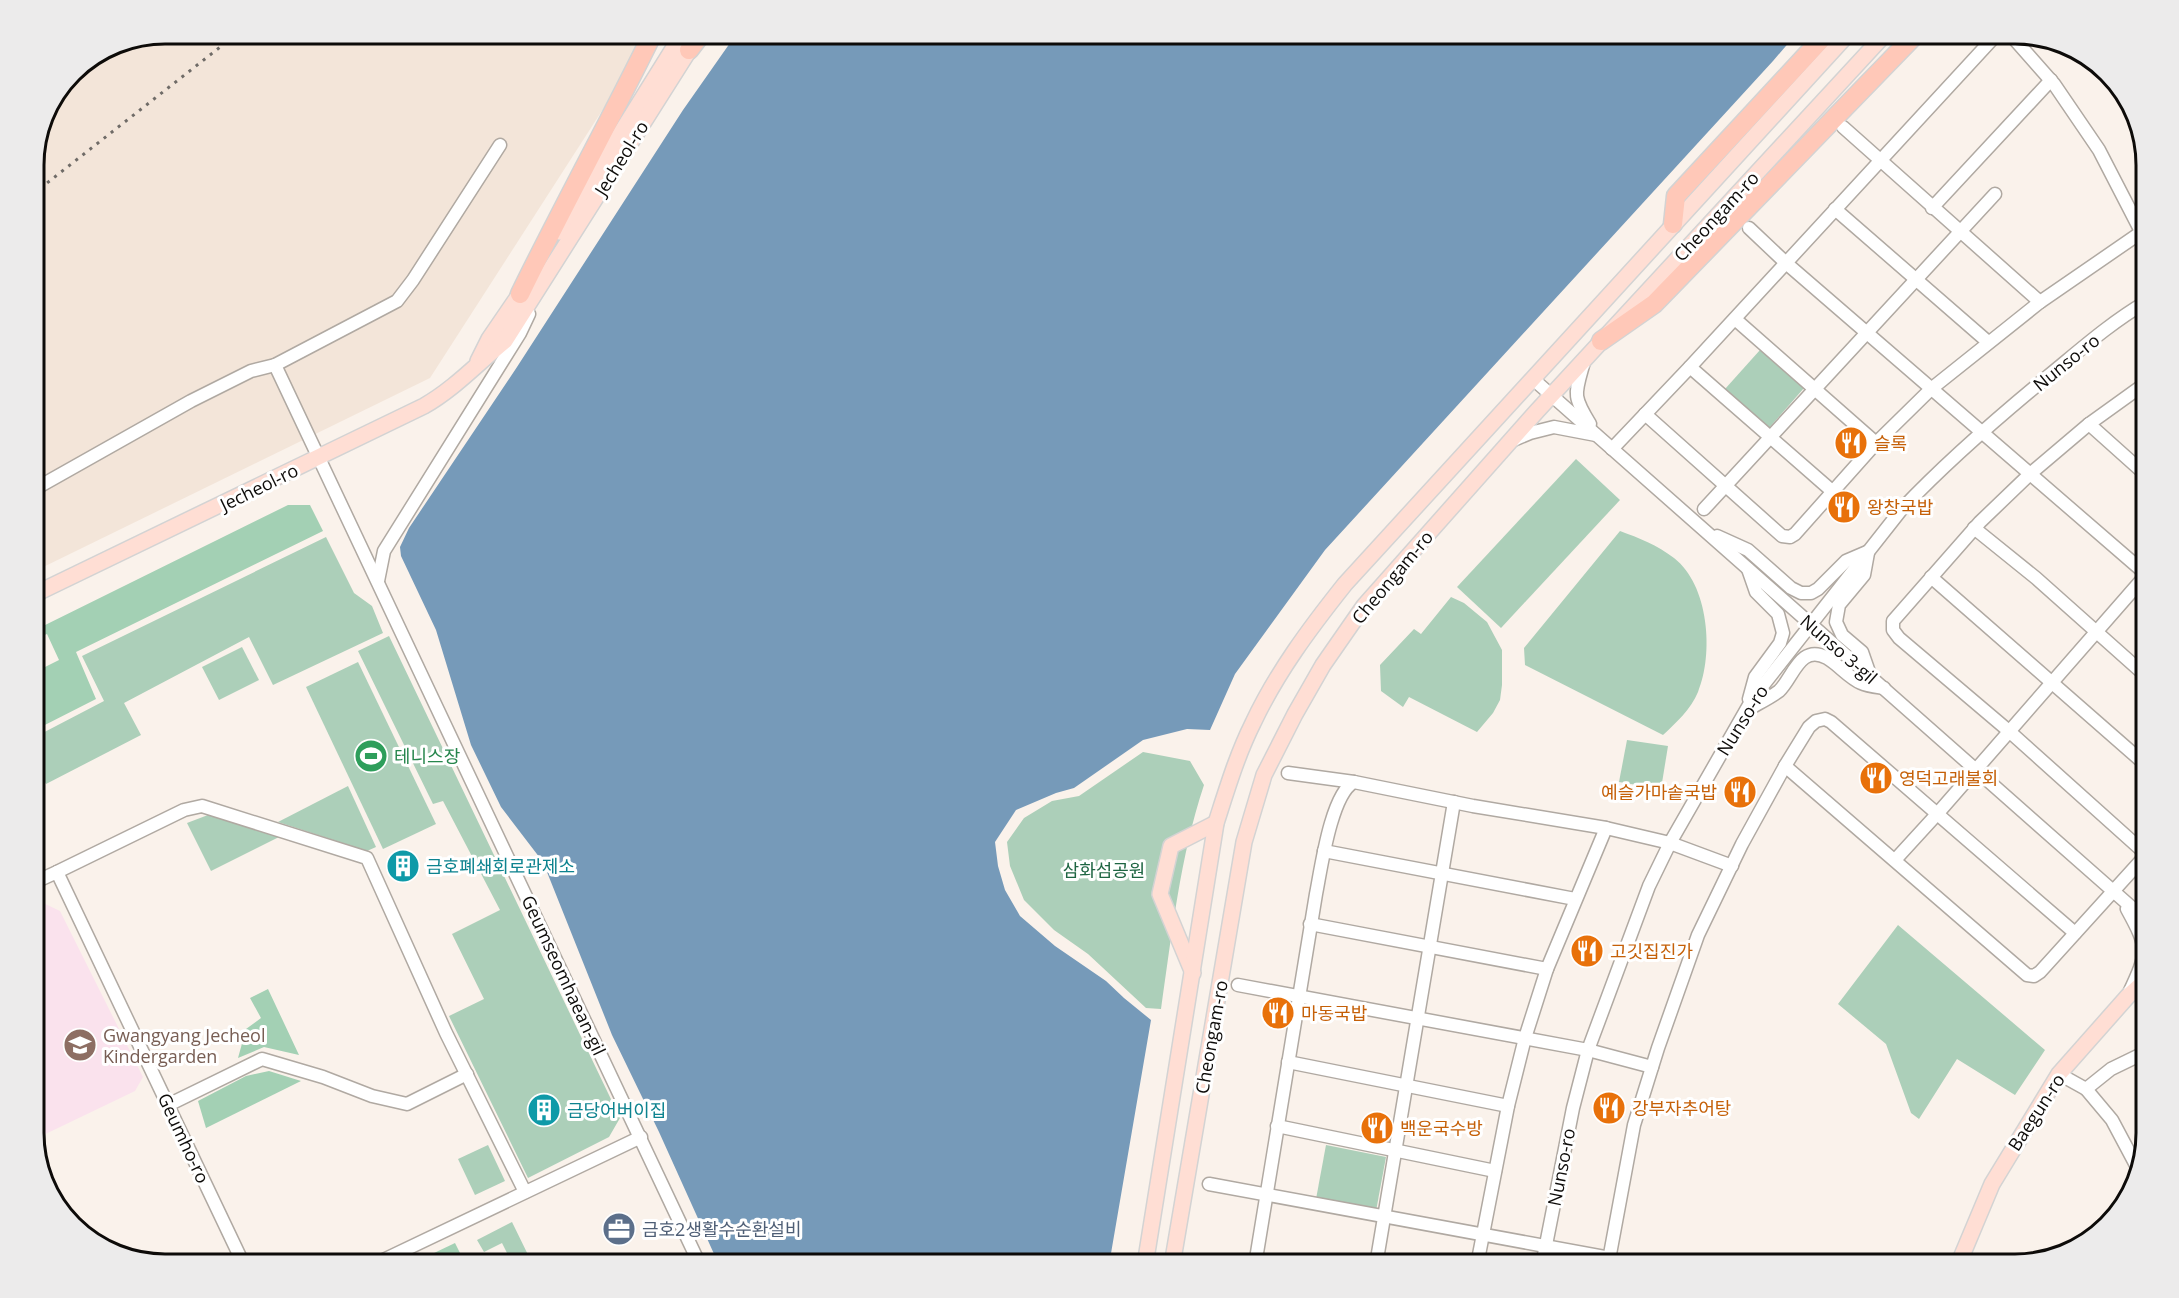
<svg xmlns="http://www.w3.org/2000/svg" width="2179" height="1298" viewBox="0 0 2179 1298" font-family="'Open Sans','Noto Sans KR',sans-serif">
  <rect width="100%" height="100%" fill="#faf2eb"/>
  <polygon fill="#f3e5d9" points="165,33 652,33 430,378 33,572 33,156 43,114 72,71 115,43"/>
  <polygon fill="#fae2ed" points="37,900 60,911 143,1077 135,1091 33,1140 33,902"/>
  <g fill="#accfb9">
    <polygon points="1760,350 1804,388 1769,428 1725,389"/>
    <polygon points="1576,459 1620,500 1501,628 1457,587"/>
    <path d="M1620 531C1639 538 1657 545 1674 558 1709 585 1714 654 1698 692 1691 709 1676 723 1663 735L1525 665 1524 648Z"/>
    <polygon points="326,537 354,593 372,606 383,633 273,685 249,637 124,703 141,735 46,784 33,763 33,738 104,701 82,656"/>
    <polygon points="1451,597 1464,603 1487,622 1502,650 1502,685 1500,700 1493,713 1477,732 1409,697 1403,707 1381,691 1380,665 1414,629 1421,634"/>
    <polygon points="389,636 620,1118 609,1137 528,1178 449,1016 484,999 452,934 500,910 443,801 433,804 358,651"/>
    <polygon points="242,647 259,680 219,700 202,667"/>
    <polygon points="358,662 436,824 383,849 306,687"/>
    <polygon points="1627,740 1668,746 1661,789 1619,782"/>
    <path d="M1143 752 1190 761 1204 785C1180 857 1172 934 1161 1009L1146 1008 1088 954 1054 930 1024 900 1010 866 1007 842 1024 818 1052 801 1079 796Z"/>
    <polygon points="348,786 376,847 367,851 278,822"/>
    <polygon points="208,815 279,837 211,871 187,823"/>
    <polygon points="1898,925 2045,1050 2015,1095 1957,1059 1919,1119 1911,1113 1886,1044 1838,1004"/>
    <polygon points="488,1145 505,1181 475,1195 458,1159"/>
    <polygon points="1326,1145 1386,1157 1376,1211 1316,1199"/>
    <polygon points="512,1222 533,1265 513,1265 502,1243 484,1252 477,1240"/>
  </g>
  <g fill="#a3d0b4">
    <polygon points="288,505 310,505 323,531 76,652 96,699 33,731 33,673 59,660 47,634 33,640 33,631"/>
    <polygon points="268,989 299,1055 264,1047 238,1058 246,1029 261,1018 250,998"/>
    <polygon points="269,1071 301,1081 206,1128 198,1101 246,1076"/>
    <polygon points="455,1243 466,1265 409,1265"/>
  </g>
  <polygon fill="#769ab9" points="737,33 1797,33 1773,61 1325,550 1235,674 1210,730 1187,729 1143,740 1074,788 1056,793 1016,810 995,842 998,866 1005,890 1020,916 1055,946 1106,981 1124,998 1151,1020 1109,1265 719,1265 659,1132 612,1035 543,862 501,807 471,745 436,630 401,556 400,547 409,528 517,367 683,110"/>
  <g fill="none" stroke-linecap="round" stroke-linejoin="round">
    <defs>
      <g id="minor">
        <polyline points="2009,33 2054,84 2099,150 2146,241"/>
        <polyline points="1843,127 2040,302"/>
        <polyline points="1932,208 2051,80"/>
        <polyline points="1835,209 1988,342"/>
        <polyline points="1749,228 1786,263 2146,574"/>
        <polyline points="1735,319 1876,443"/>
        <path d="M1584 362C1575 394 1572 395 1590 424"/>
        <polyline points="275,365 700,1265"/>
        <polyline points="1690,367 1832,491"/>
        <polyline points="1533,379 2146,920"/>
        <polyline points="2146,383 2089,424 2030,474 1980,522 1893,621 1893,630 1899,638 2010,732 2146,854"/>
        <polyline points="1645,414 1782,536 1790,537 1795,534 1876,443 1931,389 2040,302 2146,229"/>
        <polyline points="2089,424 2146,475"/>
        <polyline points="1511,441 1530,433 1554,427 1596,435"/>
        <polyline points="1612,449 1690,367 1998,33"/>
        <polyline points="33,490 191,401 251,371 275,365 397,301 413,280 500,145"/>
        <polyline points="1704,509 1995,194"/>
        <polyline points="1974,528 2036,578 2146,676"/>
        <polyline points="1717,536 1748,550 1791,588 1801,593 1811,593 1818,589 1846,561 1867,552"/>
        <polyline points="1868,553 1864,575 1839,605 1836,622 1842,635 1862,652 1870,675"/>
        <polyline points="1748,569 1756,592 1778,614 1783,633 1780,643 1755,677 1749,699"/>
        <polyline points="1931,577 2146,765"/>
        <polyline points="378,581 384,551 520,333 529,314"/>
        <path d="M1747 710C1757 704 1770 698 1779 691 1793 678 1800 643 1827 658 1839 665 1849 678 1861 683 1867 686 1877 687 1884 688"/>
        <polyline points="1785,766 2027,975 2034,976 2040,972 2146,855"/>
        <polyline points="1288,773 1354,782"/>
        <polyline points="1324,851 1575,899"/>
        <polyline points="1895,860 1938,813 2146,575"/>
        <polyline points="57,872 184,810 202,806 367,858 446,1033 525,1192"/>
        <polyline points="33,883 57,872 244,1265"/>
        <path d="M2129 907 2127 909C2149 949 2148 952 2129 993"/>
        <polyline points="1310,924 1547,969"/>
        <polyline points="1238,985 1588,1050 1652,1067"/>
        <polyline points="1288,1062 1508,1106"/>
        <polyline points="2059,1074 2086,1089 2112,1120 2137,1167"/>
        <polyline points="2086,1089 2111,1069 2146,1052"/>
        <polyline points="168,1105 262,1059 323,1077 372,1096 407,1104 467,1074"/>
        <polyline points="1277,1126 1495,1171"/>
        <polyline points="1209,1184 1610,1258"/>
        <polyline points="373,1265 641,1137"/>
        <path d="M1255 1265 1316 894C1321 869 1331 794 1354 782L1473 806 1606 828 1670 843 1732 866"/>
        <polyline points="1376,1265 1454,802"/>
        <polyline points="1477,1265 1508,1106 1525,1038 1547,969 1606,828"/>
        <path d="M1542 1265 1573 1108 1588 1050 1649 886 1670 843 1753 698 1901 510C1946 462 1996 419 2047 377 2079 351 2110 323 2146 302"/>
        <polyline points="1608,1265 1634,1125 1658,1048 1698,935 1742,844 1785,766 1809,727 1816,721 1825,719 1831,722 2075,933"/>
      </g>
      <g id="major">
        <polyline points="559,232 683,33"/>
        <polyline points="478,361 489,339 526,285"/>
        <path d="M33 595 424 406C454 389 478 363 505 341L695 41"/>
        <polyline points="1193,973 1160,894 1171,846 1216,823"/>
        <path d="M1145 1265 1216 823C1227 789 1237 755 1253 723 1277 672 1310 628 1345 584L1849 33"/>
        <polyline points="1172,1265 1244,842 1264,775 1295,714 1323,665 1364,606 1537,411 1886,33"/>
        <polyline points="1958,1265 1992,1184 2059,1074 2128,996 2146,980"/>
      </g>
      <g id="highway">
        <polyline points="689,50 702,33"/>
        <polyline points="1673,224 1676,196 1827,33"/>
        <path d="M520 294C563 206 610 121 653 33"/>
        <polyline points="1601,341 1654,304 1917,33"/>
      </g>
    </defs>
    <use href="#minor" stroke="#b0a9a2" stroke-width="15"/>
    <use href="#major" stroke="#d3d3d3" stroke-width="18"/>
    <use href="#highway" stroke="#d3d3d3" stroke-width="21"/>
    <use href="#minor" stroke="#fff" stroke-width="12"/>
    <use href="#major" stroke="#ffded4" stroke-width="15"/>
    <use href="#highway" stroke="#ffc8b8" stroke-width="18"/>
    <polyline stroke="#6f6b67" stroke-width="3" stroke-dasharray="3 6" stroke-linecap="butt" points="33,194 238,33"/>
  </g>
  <defs>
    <symbol id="restaurant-disc" viewBox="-11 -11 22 22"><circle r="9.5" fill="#e8710a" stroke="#fff"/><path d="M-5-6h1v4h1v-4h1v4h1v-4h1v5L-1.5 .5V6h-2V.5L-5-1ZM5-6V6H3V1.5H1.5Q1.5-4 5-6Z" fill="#fff"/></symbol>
    <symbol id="stadium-disc" viewBox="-11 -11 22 22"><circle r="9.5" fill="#2e9e5b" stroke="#fff"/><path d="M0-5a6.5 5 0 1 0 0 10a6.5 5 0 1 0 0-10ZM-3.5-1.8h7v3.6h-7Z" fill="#fff"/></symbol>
    <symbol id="building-disc" viewBox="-11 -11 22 22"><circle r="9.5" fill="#0f9aa8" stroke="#fff"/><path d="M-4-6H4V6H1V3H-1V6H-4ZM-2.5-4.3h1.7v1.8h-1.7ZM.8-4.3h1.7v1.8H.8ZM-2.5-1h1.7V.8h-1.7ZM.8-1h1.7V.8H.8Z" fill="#fff"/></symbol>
    <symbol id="school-disc" viewBox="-11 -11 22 22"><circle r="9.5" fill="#8d6e63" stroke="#fff"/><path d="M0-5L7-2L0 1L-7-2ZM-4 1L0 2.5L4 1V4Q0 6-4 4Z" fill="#fff"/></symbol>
    <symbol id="office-disc" viewBox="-11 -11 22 22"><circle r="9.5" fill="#5c6f8a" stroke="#fff"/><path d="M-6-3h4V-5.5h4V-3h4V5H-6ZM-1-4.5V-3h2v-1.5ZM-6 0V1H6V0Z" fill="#fff"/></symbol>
  </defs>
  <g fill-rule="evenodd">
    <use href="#restaurant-disc" x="1832" y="424" width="38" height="38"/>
    <use href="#restaurant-disc" x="1825" y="488" width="38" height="38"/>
    <use href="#stadium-disc" x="352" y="737" width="38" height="38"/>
    <use href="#restaurant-disc" x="1857" y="759" width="38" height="38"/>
    <use href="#restaurant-disc" x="1721" y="773" width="38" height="38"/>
    <use href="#building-disc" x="384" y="847" width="38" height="38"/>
    <use href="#restaurant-disc" x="1568" y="932" width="38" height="38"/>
    <use href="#restaurant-disc" x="1259" y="994" width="38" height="38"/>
    <use href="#school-disc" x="61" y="1026" width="38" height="38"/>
    <use href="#restaurant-disc" x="1590" y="1089" width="38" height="38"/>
    <use href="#building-disc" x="525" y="1091" width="38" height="38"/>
    <use href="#restaurant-disc" x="1358" y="1109" width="38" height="38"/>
    <use href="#office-disc" x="600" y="1210" width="38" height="38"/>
  </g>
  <g text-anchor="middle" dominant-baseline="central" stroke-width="6" stroke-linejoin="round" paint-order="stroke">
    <g font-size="18" fill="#0d0b09" stroke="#fff">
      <text transform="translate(621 158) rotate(-58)">Jecheol-ro</text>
      <text transform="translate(1716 216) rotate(-47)">Cheongam-ro</text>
      <text transform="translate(2066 362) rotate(-39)">Nunso-ro</text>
      <text transform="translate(259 487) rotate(-26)">Jecheol-ro</text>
      <text transform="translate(1392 577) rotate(-50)">Cheongam-ro</text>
      <text transform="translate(1839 649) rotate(41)">Nunso 3-gil</text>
      <text transform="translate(1742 720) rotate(-58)">Nunso-ro</text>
      <text transform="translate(564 975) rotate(65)">Geumseomhaean-gil</text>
      <text transform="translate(1211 1037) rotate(-80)">Cheongam-ro</text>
      <text transform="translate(2036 1112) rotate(-57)">Baegun-ro</text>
      <text transform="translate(184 1138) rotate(65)">Geumho-ro</text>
      <text transform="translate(1561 1167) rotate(-79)">Nunso-ro</text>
    </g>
    <g font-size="18" fill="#c56008" stroke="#fff" text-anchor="start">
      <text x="1874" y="443">슬록</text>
      <text x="1867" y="507">왕창국밥</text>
      <text x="1899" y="778">영덕고래불회</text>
      <text x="1717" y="792" text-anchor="end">예슬가마솥국밥</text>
      <text x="1610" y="951">고깃집진가</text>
      <text x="1301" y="1013">마동국밥</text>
      <text x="1632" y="1108">강부자추어탕</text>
      <text x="1400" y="1128">백운국수방</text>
    </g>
    <g font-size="18" fill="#27864d" stroke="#fff" text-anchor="start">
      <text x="394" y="756">테니스장</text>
    </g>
    <g font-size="18" fill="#0d838f" stroke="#fff" text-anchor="start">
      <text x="426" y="866">금호폐쇄회로관제소</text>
      <text x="567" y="1110">금당어버이집</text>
    </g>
    <g font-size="18" fill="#1e6542" stroke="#fff">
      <text x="1104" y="870">삼화섬공원</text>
    </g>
    <g font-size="18" fill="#785e54" stroke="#fff" text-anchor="start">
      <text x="103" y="1035">Gwangyang Jecheol<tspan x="103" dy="21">Kindergarden</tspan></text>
    </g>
    <g font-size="18" fill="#4e5e75" stroke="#fff" text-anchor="start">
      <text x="642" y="1229">금호2생활수순환설비</text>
    </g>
  </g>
  <path d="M0 0H2179V1298H0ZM165 44H2015A121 121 0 0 1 2136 165V1133A121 121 0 0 1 2015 1254H165A121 121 0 0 1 44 1133V165A121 121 0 0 1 165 44Z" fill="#ecebeb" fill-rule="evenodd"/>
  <path fill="none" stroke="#0d0b09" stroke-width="3" d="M165 44H2015A121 121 0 0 1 2136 165V1133A121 121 0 0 1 2015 1254H165A121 121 0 0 1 44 1133V165A121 121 0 0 1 165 44Z"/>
</svg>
